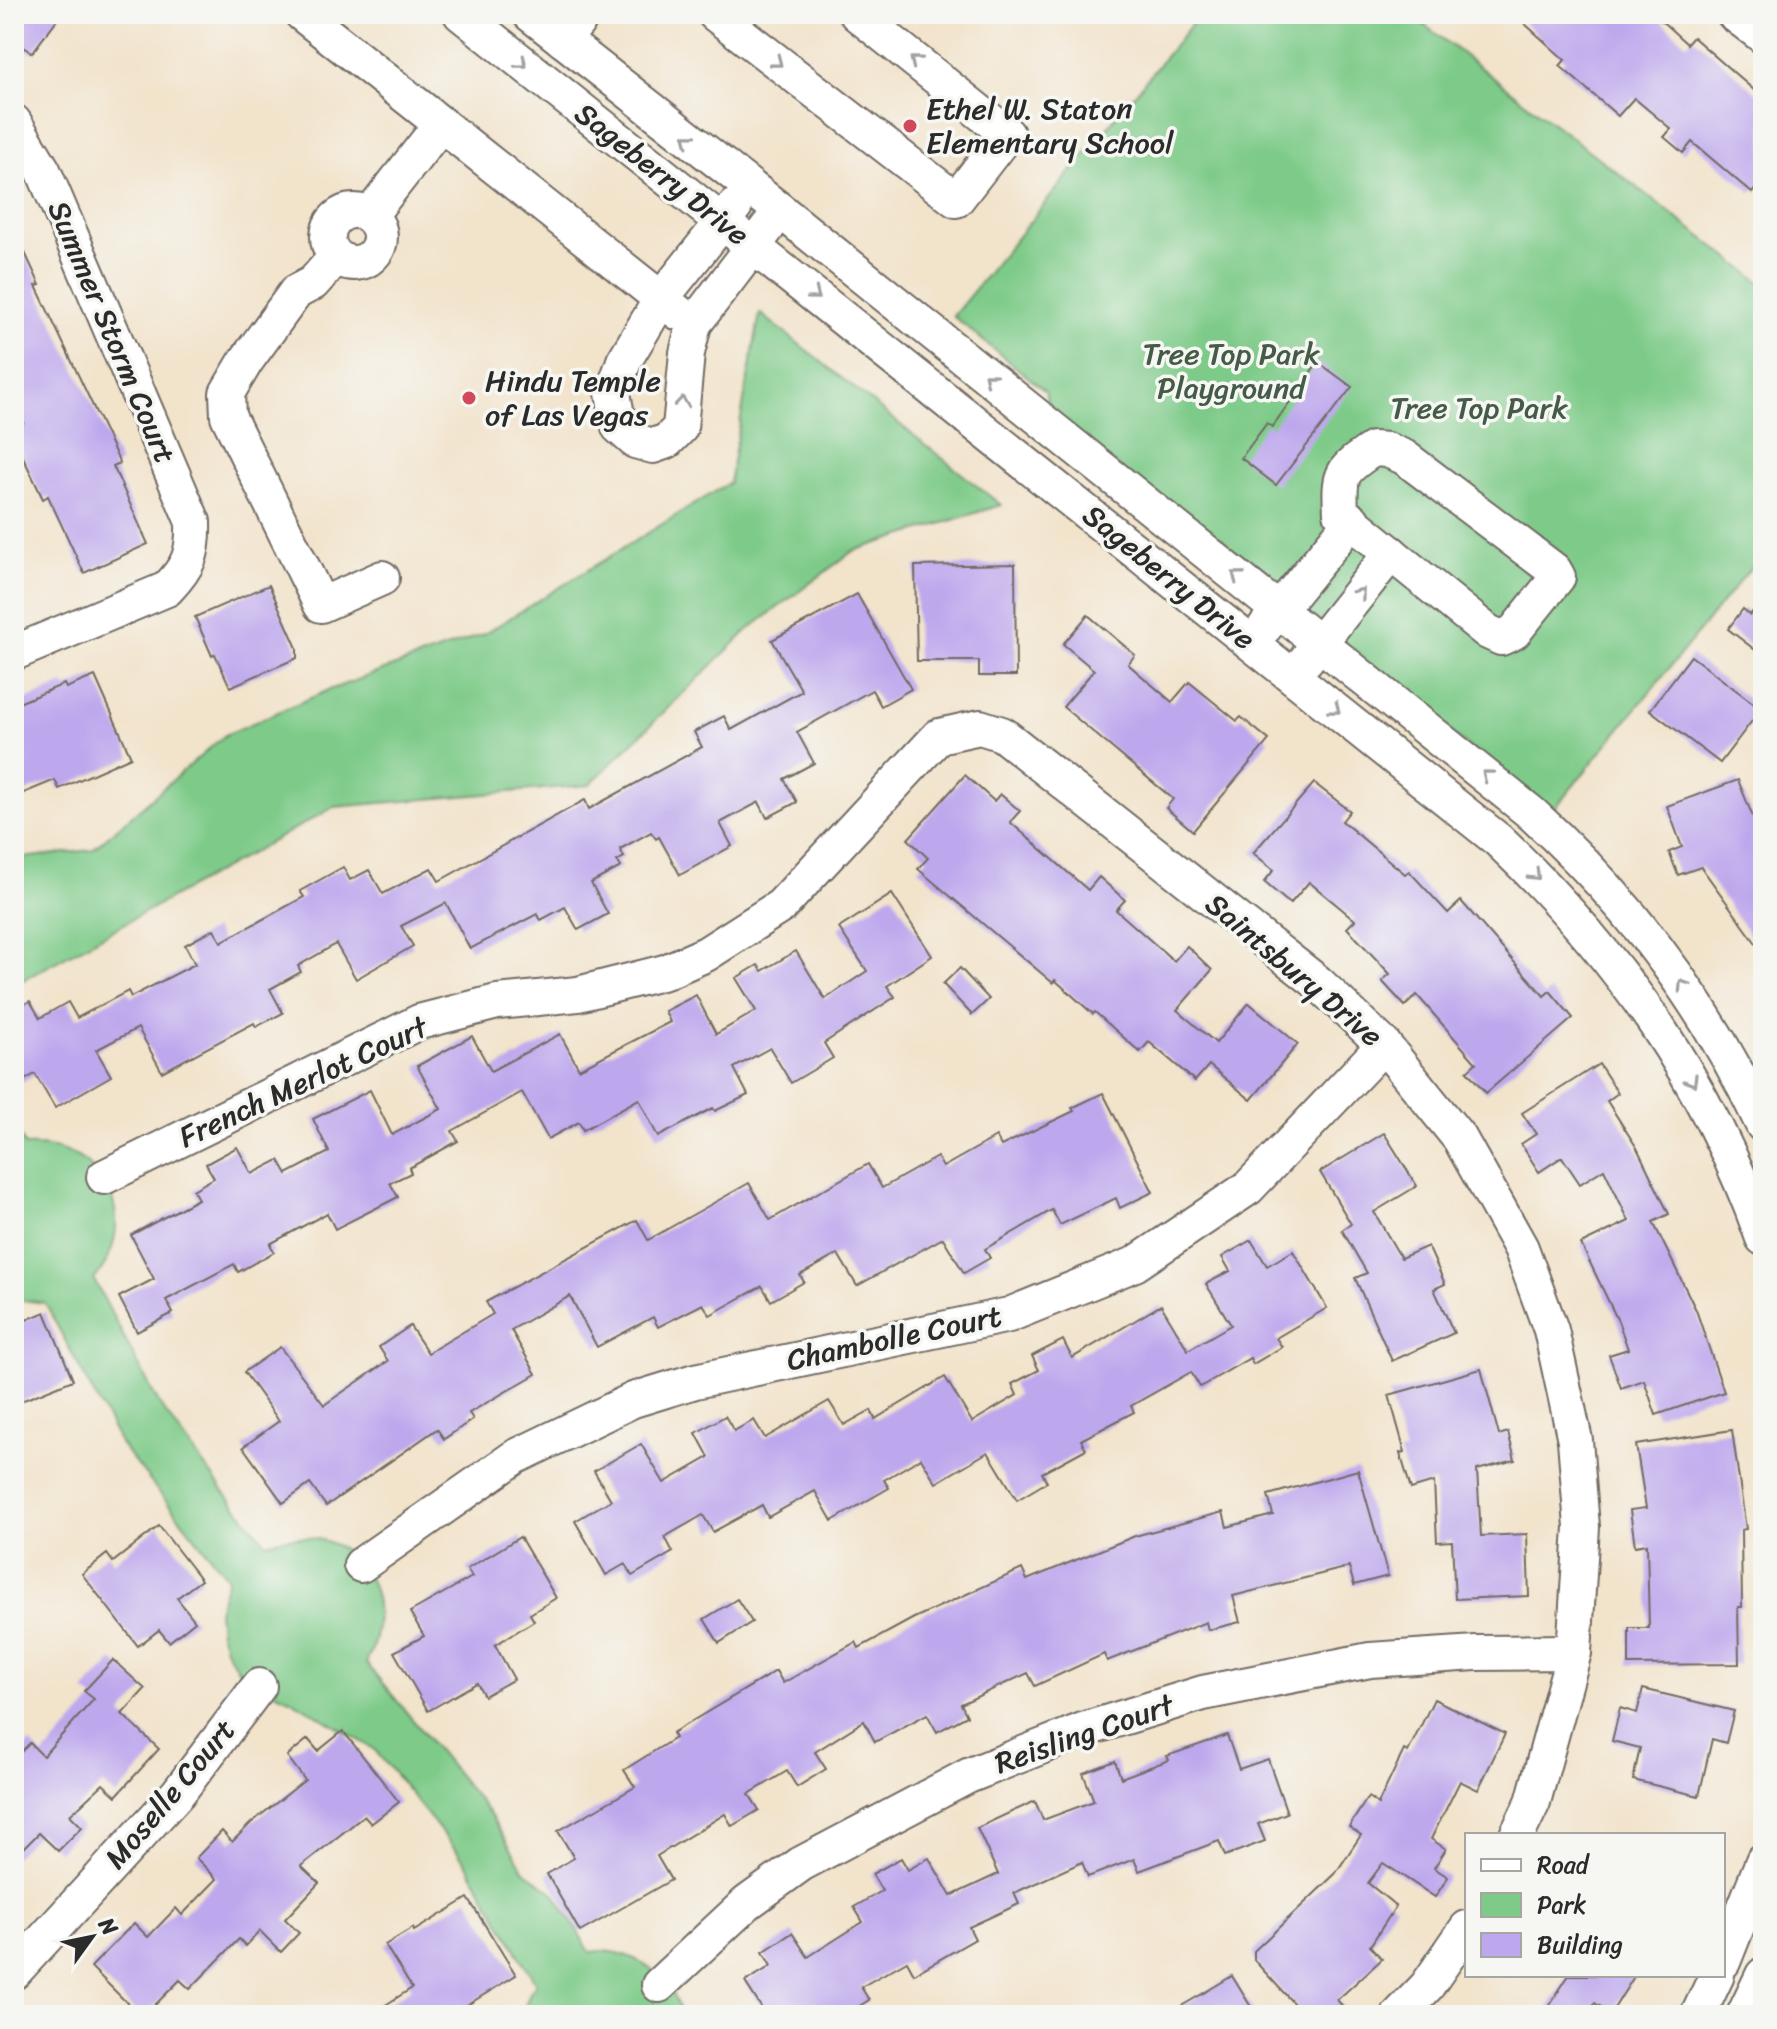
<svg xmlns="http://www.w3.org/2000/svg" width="1777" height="2029" viewBox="0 0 1777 2029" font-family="Sriracha,sans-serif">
  <rect width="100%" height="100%" fill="#f6f6f2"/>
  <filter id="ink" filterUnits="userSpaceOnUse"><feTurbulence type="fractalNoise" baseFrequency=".0125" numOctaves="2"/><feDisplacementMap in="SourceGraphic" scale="16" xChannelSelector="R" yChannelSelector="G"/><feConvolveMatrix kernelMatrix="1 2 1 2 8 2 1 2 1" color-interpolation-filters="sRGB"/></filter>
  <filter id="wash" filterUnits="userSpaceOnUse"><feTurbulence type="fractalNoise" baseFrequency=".006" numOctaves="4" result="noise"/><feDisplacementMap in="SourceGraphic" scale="32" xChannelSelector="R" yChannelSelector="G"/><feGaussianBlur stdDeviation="1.8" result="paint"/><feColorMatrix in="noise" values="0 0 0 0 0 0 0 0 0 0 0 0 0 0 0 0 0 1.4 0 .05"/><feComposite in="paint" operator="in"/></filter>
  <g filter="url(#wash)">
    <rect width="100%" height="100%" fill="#f2e3cb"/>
    <g fill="#7ecb89" stroke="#547b5a" stroke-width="2">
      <polygon points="1200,14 1410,14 1763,284 1763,553 1551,813 1050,412 1045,391 953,316"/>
      <polygon points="760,313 1001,505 853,551 748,630 589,785 334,807 14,985 14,859 92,850 225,735 329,690 484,634 729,483"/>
      <path d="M14 1123 25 1146C104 1141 144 1219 94 1280L159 1404 224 1492 266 1543C347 1516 403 1587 366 1663L489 1813 525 1871 554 1893 590 1952C630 1947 672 1974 680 2015H522L530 1993 536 1984 465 1861 374 1749 290 1699 254 1683 238 1669 226 1651 220 1632 218 1611 228 1578 121 1445 45 1303 14 1299Z"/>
    </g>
    <g id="blocks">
      <g fill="#bea8ed">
        <polygon points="14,14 61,14 32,53 14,40"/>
        <polygon points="1514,14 1654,14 1687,44 1693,37 1763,98 1763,180 1752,193 1692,142 1683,153 1664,137 1671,129 1634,98 1618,116 1560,66 1565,60"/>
        <polygon points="14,229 40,285 36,286 120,463 113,466 148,544 84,573 48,496 43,499 14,438 14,427 23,423 14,405"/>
        <polygon points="1318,362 1352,387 1276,485 1241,458 1267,423 1272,427"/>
        <polygon points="1015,564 1016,676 979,676 979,661 917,661 915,566"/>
        <polygon points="269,585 297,648 297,658 230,687 215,654 212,656 195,617"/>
        <polygon points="857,594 911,689 881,706 872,690 797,732 814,763 784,779 797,802 767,818 759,802 720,823 732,846 680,875 659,837 656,839 651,832 620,849 624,857 617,861 621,867 591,883 608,914 578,930 565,907 541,920 537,914 470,949 446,903 401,926 413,946 356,979 336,944 298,966 301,972 270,989 283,1013 256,1027 254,1023 162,1072 138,1028 96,1050 111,1076 55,1108 35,1074 14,1086 14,1010 30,1001 40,1018 68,1002 77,1018 128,991 131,997 195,964 185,945 214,929 221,942 304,897 300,891 343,867 350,880 369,870 383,894 431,868 439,881 585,800 589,809 702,747 694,732 724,716 731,730 802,691 772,640"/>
        <polygon points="1763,598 1763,656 1728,629 1743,609 1750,615"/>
        <polygon points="1088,615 1135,655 1128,664 1172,702 1189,682 1237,721 1241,717 1269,740 1193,831 1166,808 1173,799 1063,707 1094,670 1063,644"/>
        <polygon points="1691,656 1761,709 1720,763 1650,710"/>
        <polygon points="95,676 131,757 59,789 55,780 14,797 14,705 64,684 66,688"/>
        <polygon points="965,775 994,801 1000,794 1020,811 1010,822 1088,890 1099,877 1125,900 1116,910 1174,961 1187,946 1212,970 1177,1010 1216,1043 1249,1003 1298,1044 1251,1100 1209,1065 1195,1081 1149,1042 1140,1052 1095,1012 1093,1014 1055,980 1053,983 918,869 928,858 908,839"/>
        <polygon points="1738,780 1763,842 1763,953 1701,867 1678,875 1669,852 1682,847 1667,806"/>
        <polygon points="1314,783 1350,811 1342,821 1405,874 1409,871 1448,913 1461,901 1544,996 1550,991 1573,1018 1486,1093 1467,1071 1476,1063 1417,995 1405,1006 1382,981 1390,974 1347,928 1355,920 1309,882 1290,904 1264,882 1274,870 1253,853"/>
        <polygon points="892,894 932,956 887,986 895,997 824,1043 833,1058 791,1083 770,1048 734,1068 748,1095 715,1111 713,1108 658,1137 639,1099 583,1130 579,1122 548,1139 522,1092 452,1131 458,1141 409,1168 411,1173 390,1183 398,1197 335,1229 327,1213 270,1244 274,1252 238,1272 234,1264 166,1300 173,1313 137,1332 119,1297 154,1279 131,1235 198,1199 193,1190 214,1178 206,1164 237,1147 252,1174 279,1160 287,1174 329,1152 313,1119 370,1090 392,1135 441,1109 417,1066 472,1036 491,1071 560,1034 579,1069 670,1022 665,1011 696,995 716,1034 756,1011 736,978 758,965 762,971 796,951 825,999 867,971 839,928"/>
        <polygon points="960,968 989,999 972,1015 943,984"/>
        <polygon points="1599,1064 1618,1093 1607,1101 1637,1148 1669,1214 1653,1222 1696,1310 1724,1392 1656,1415 1644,1380 1621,1388 1609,1355 1628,1349 1618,1321 1581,1244 1629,1221 1604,1169 1580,1184 1562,1157 1539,1172 1521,1144 1536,1134 1522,1113"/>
        <polygon points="1103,1093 1153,1192 1120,1208 1116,1198 1060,1225 1052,1210 985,1249 990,1258 964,1273 943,1238 857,1286 838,1254 800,1275 804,1282 771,1301 762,1286 710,1315 703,1304 658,1327 653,1317 597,1347 570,1296 511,1330 536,1374 469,1413 473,1419 444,1439 437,1429 326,1506 310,1484 283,1503 243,1447 279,1421 244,1372 280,1347 324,1405 388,1361 379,1347 410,1326 428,1353 493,1314 486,1302 637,1220 648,1240 749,1183 770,1220 868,1164 882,1188 937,1157 943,1167 996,1137 1001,1146 1074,1111 1072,1108"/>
        <polygon points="1384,1133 1417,1186 1374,1212 1401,1258 1428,1246 1445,1284 1434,1289 1454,1333 1392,1361 1355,1278 1367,1273 1342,1230 1351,1224 1320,1172"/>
        <polygon points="1251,1240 1267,1266 1293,1251 1327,1308 1276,1338 1282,1347 1253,1364 1250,1358 1200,1387 1191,1372 1131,1406 1134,1412 1081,1440 1086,1449 1042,1473 1047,1482 1017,1500 988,1452 936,1483 921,1458 884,1480 889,1488 832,1521 815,1491 768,1517 762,1505 713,1532 703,1515 665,1537 673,1552 632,1576 625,1564 606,1575 575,1521 611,1500 594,1471 641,1444 664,1483 709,1457 696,1433 725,1416 734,1431 754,1420 765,1438 829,1401 844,1425 871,1410 875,1419 945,1377 972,1422 1017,1395 1012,1384 1039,1370 1032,1356 1063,1340 1072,1358 1161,1305 1188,1350 1231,1325 1206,1284 1230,1271 1222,1257"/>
        <polygon points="45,1312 73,1380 14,1404 14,1325"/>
        <polygon points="1481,1369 1499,1435 1508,1432 1515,1460 1477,1470 1481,1536 1527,1534 1529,1596 1455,1599 1452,1541 1437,1542 1434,1482 1411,1489 1400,1453 1405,1452 1389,1395"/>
        <polygon points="1732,1430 1746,1529 1741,1530 1742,1607 1738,1607 1739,1664 1629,1665 1629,1628 1649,1628 1647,1544 1635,1546 1630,1510 1646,1508 1636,1445"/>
        <polygon points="1358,1470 1388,1576 1354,1585 1349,1567 1233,1596 1240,1622 1208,1630 1206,1622 1107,1661 1104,1654 1035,1686 1028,1673 961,1704 967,1716 937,1732 927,1714 875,1742 864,1721 815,1752 826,1769 797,1787 787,1771 749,1794 759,1810 732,1826 725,1814 657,1856 671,1880 580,1932 547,1874 574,1858 558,1831 635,1787 624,1770 675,1738 672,1733 776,1671 783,1683 856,1642 859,1648 914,1618 1022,1569 1027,1580 1135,1536 1223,1512 1227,1527 1273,1515 1268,1495"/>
        <polygon points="159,1526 201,1580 177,1598 195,1621 169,1642 159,1630 138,1646 82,1574 107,1554 113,1562"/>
        <polygon points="520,1537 556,1598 530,1614 534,1621 495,1645 514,1679 484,1696 477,1683 428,1711 394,1652 424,1636 410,1612 472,1577 467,1569"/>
        <polygon points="737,1599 752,1622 719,1643 704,1619"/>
        <polygon points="113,1660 145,1689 122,1714 159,1749 116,1796 103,1784 70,1815 82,1827 58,1851 39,1833 14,1858 14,1759 30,1743 43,1756 94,1699 84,1691"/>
        <polygon points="1643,1689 1734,1711 1726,1743 1712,1739 1699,1796 1633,1780 1640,1748 1612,1741 1620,1708 1637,1713"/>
        <polygon points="1434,1699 1505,1734 1478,1790 1460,1781 1431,1839 1446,1849 1434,1868 1448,1877 1435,1897 1383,1863 1368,1883 1396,1906 1370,1946 1382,1959 1337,2000 1351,2015 1304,2015 1254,1960 1254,1951 1335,1874 1361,1835 1349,1827 1368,1797 1378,1804 1404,1750 1408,1752"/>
        <polygon points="343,1731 399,1802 371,1824 364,1816 301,1866 319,1883 285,1919 299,1933 281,1952 260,1931 246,1946 239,1939 190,1989 180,1980 145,2015 139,2015 91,1967 134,1923 148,1937 176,1908 182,1915 217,1879 196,1858 222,1831 232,1842 251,1823 305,1780 287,1756 308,1739 318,1751"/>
        <polygon points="1227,1735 1239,1769 1268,1759 1287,1813 1258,1824 1265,1841 1225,1856 1219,1841 1139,1871 1134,1859 1088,1877 1082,1862 1014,1893 1019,1904 969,1927 975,1939 914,1974 907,1961 861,1987 869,2000 845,2015 766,2015 745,1982 771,1966 763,1952 792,1933 808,1957 863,1922 854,1907 882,1891 872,1874 901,1858 908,1870 929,1858 951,1896 998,1874 977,1828 1035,1801 1043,1820 1094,1801 1083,1773 1115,1761 1121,1778 1169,1760 1167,1756"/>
        <polygon points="468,1898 516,1975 451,2015 370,2015 412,1988 385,1945 413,1928 414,1931"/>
        <polygon points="1569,1975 1635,1975 1611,2013 1595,2003 1587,2015 1543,2015"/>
        <polygon points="1232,1976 1256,2015 1166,2015 1202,1994"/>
      </g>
    </g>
  </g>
  <g filter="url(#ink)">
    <use href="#blocks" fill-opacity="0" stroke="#716b63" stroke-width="2"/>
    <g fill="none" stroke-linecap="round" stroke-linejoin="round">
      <defs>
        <g id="minor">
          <polyline points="302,14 441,124 370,215"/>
          <path d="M461 14 1498 840C1620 956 1706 1079 1763 1238"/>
          <path d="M530 14 781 211 1530 812C1629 901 1707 1005 1763 1125"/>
          <polyline points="715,14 956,200 1007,134 857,14"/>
          <polyline points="1734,14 1763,36"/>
          <polyline points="563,40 584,14"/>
          <path d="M14 122 43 170 193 522C194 554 189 566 167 589L14 653"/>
          <polyline points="441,124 679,313"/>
          <polyline points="735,206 661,299 624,361 613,393 619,427 635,441 653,446 667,441 680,428 687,353 694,324 768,227"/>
          <circle cx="354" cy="237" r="26"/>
          <polyline points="336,257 313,283 296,292 246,361 227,393 228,416 321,605 382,578"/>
          <path d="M1373 449 1387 450 1404 457 1554 570 1558 577 1514 632 1501 638 1488 632 1341 513C1339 473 1340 471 1373 449Z"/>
          <polyline points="1265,627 1352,520"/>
          <polyline points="1306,660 1391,553"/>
          <polyline points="104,1177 419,1022 497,1002 578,994 665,972 706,954 781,906 939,736 980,727 1002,734 1317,982 1384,1045 1460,1139 1521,1248 1551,1330 1575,1440 1582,1527 1574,1652 1533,1802 1517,1835"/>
          <polyline points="361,1565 515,1457 633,1400 695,1381 1009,1315 1135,1264 1248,1188 1384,1045"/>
          <polyline points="1723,1962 1763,1861"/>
          <polyline points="14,1972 178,1793 259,1686"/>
          <polyline points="659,1985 747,1903 801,1864 968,1776 1083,1730 1203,1693 1370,1660 1476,1653 1574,1652"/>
          <polyline points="1399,2015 1427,1986 1467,1928"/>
          <polyline points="1698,2015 1717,1975"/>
          <polyline points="1744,2015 1763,1975"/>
        </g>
      </defs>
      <use href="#minor" stroke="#716b63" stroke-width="38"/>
      <use href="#minor" stroke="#fff" stroke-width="34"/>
    </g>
    <defs><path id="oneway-chevron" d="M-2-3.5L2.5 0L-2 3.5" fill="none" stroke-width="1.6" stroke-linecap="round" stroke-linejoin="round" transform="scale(2)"/></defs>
    <g stroke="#a0a0a0">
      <use href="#oneway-chevron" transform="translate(915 61) rotate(-141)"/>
      <use href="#oneway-chevron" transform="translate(777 62) rotate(38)"/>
      <use href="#oneway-chevron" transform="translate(522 63) rotate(38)"/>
      <use href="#oneway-chevron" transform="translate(688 139) rotate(-142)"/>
      <use href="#oneway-chevron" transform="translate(815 295) rotate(39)"/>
      <use href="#oneway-chevron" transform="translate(989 378) rotate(-141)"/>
      <use href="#oneway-chevron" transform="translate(682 402) rotate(-84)"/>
      <use href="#oneway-chevron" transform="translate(1237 576) rotate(-142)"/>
      <use href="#oneway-chevron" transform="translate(1360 593) rotate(-51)"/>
      <use href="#oneway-chevron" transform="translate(1335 709) rotate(38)"/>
      <use href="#oneway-chevron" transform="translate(1487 775) rotate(-141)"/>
      <use href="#oneway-chevron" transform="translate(1535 875) rotate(45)"/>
      <use href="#oneway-chevron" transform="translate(1683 985) rotate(-123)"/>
      <use href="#oneway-chevron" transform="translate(1692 1081) rotate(60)"/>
    </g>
  </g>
  <g fill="#d1495b" stroke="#f6f6f2" stroke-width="3">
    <circle cx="910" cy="126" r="8"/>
    <circle cx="469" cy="398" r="8"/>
  </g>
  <g text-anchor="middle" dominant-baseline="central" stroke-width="7" stroke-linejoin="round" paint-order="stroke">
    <g font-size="30" fill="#2b2b2b" stroke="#f6f6f2" text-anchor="start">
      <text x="926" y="109">Ethel W. Staton<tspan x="926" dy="34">Elementary School</tspan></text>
      <text x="485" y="381">Hindu Temple<tspan x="485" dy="34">of Las Vegas</tspan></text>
    </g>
    <g font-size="30" fill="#2b2b2b" stroke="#f6f6f2">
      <text transform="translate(662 174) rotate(38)">Sageberry Drive</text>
      <text transform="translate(112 332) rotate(67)">Summer Storm Court</text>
      <text transform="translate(1169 577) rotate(39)">Sageberry Drive</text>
      <text transform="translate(1294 970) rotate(40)">Saintsbury Drive</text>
      <text transform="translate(303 1082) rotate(-25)">French Merlot Court</text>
      <text transform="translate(894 1338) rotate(-12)">Chambolle Court</text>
      <text transform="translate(1084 1734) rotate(-19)">Reisling Court</text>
      <text transform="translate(170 1794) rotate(-50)">Moselle Court</text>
    </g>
    <g font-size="30" fill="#445b47" stroke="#f6f6f2">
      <text x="1231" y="354">Tree Top Park<tspan x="1231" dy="34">Playground</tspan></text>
      <text x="1479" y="408">Tree Top Park</text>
    </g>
  </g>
  <rect width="1777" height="2029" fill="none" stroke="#f6f6f2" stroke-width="48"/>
  <rect x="1465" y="1833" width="260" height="144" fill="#f6f6f2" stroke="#a5a5a2" stroke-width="2"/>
  <rect x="1481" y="1859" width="40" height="12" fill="#ffffff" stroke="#a5a5a2" stroke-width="2"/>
  <text x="1537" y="1873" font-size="24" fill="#2b2b2b">Road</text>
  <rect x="1481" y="1893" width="40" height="24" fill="#7ecb89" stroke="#a5a5a2" stroke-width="2"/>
  <text x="1537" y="1913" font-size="24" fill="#2b2b2b">Park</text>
  <rect x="1481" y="1933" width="40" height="24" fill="#bea8ed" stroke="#a5a5a2" stroke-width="2"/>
  <text x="1537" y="1953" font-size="24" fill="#2b2b2b">Building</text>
  <g transform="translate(92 1937) rotate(57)" stroke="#f6f6f2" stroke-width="6" paint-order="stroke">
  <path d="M0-6L14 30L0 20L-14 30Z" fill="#2b2b2b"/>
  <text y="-12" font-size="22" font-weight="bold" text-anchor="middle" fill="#2b2b2b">N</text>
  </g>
</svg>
